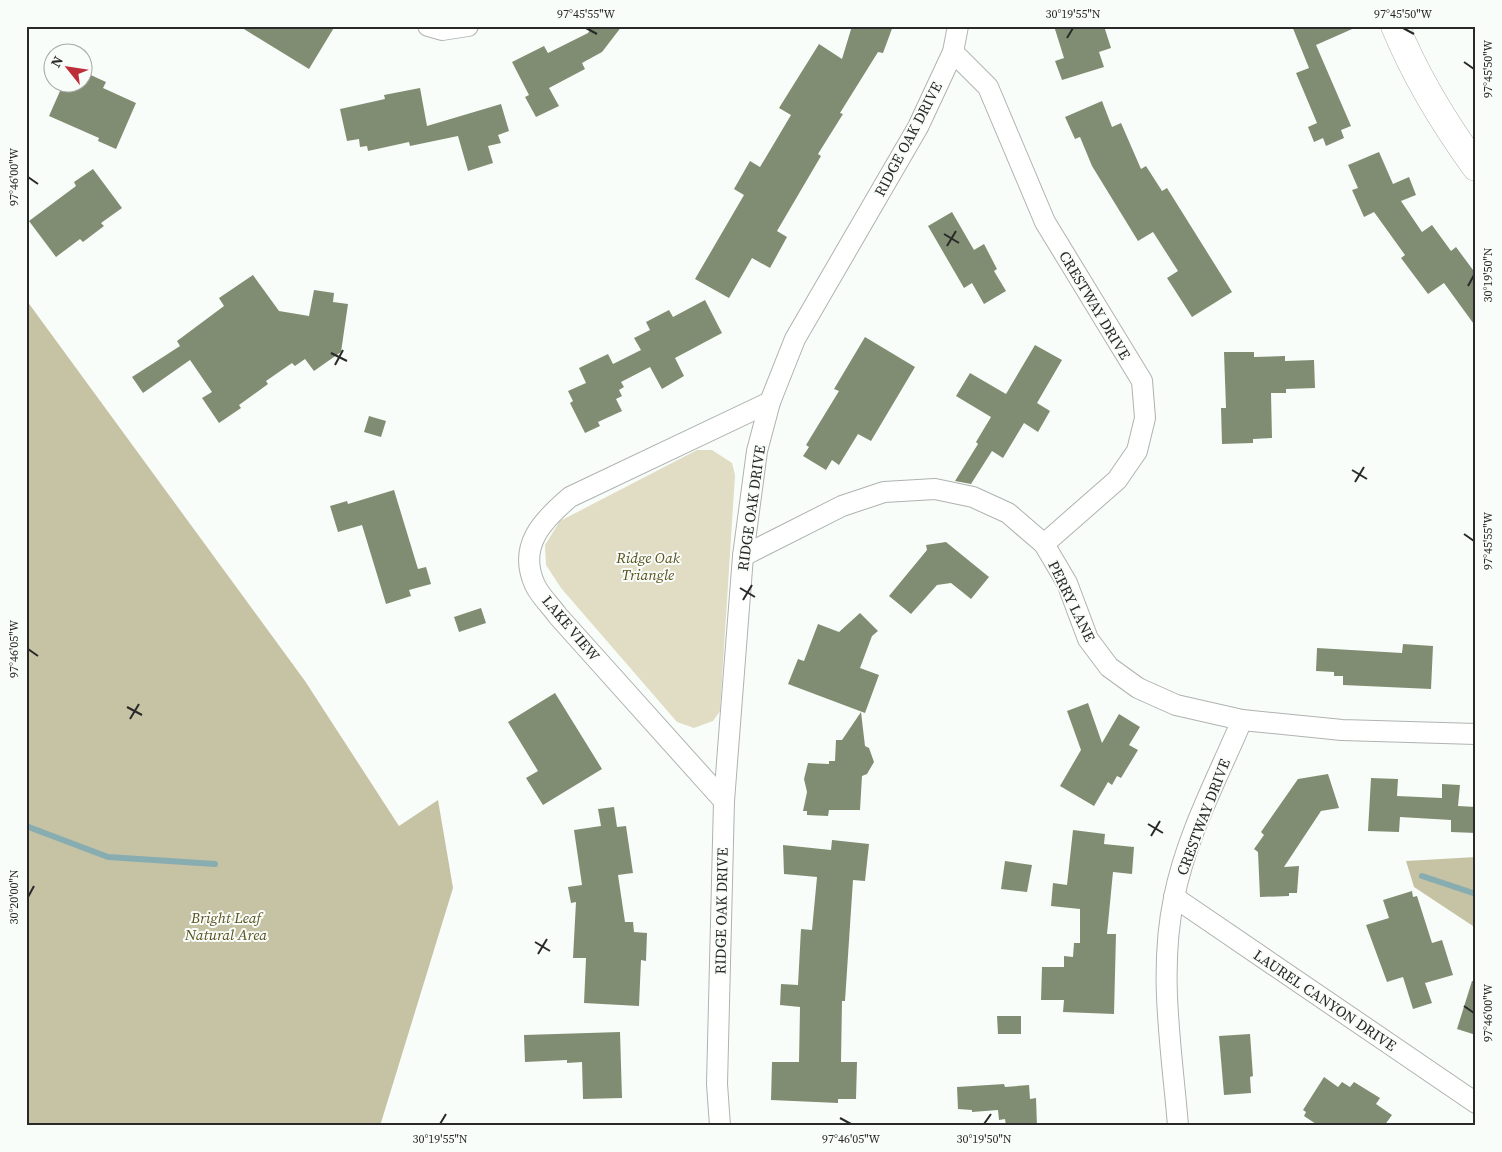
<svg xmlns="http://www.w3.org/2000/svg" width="1502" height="1152" viewBox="0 0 1502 1152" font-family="'Source Serif 4',serif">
  <rect width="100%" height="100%" fill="#f9fdf9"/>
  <polygon fill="#e1ddc4" points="697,450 712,450 732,463 735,475 720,711 713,721 694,728 677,722 561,588 546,565 545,545 560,521"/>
  <g fill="#c6c2a4">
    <polygon points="27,301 305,681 399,826 438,800 453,888 380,1126 26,1126"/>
    <polygon points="1476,857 1476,928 1414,887 1406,861"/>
  </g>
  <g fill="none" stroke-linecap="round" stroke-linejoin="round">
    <g stroke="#87adb1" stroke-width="6">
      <polyline points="26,826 108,857 215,864"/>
      <polyline points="1422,876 1476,894"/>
    </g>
  </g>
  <g fill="#818d72">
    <polygon points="239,26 335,26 309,69"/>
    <polygon points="593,26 622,26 602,52 582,63 585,69 549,88 559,106 536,117 525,97 529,95 512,62 544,46 548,53 588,33"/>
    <polygon points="852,26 893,26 883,53 878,52 840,113 843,114 818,154 821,156 777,231 787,237 770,268 752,258 729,298 695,279 744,195 734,189 750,161 760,167 791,115 779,108 819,44 842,59"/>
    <polygon points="1054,26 1104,26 1111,48 1099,52 1104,67 1062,80 1055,61 1064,58"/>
    <polygon points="1292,26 1359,26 1316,45 1351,126 1341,130 1344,138 1326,146 1323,138 1314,142 1308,127 1317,123 1296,73 1309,68"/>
    <polygon points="82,71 106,82 103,88 136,103 116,149 98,141 99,138 49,116 64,82 82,82"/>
    <polygon points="420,88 427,126 501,104 509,131 498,135 501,143 488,146 493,163 468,171 458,136 410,146 409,142 368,151 367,146 360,147 359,139 347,141 340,109 385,99 384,95"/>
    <polygon points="1102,101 1112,127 1121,123 1141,169 1146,166 1162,191 1167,188 1232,292 1192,317 1167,278 1178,271 1153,232 1138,241 1092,166 1080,137 1075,139 1065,117"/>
    <polygon points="1379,152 1393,184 1409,177 1416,195 1401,201 1422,232 1432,225 1451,251 1456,247 1476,274 1476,327 1444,283 1428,294 1401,258 1405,255 1374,212 1364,217 1352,190 1358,188 1348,165"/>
    <polygon points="93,169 122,208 101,223 104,226 83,242 80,239 56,257 29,221 76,186 74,182"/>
    <polygon points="952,212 974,250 984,244 997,269 994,271 1006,291 984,304 972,283 964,288 928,226"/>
    <polygon points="253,275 279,311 309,316 314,290 334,293 333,302 348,304 341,352 314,371 305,359 295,366 292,363 266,381 268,384 239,405 241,408 219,423 202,398 212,392 190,360 143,393 132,377 180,346 177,341 224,306 219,298"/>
    <polygon points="705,300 722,333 675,358 684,376 662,389 650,367 621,382 624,387 619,390 622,396 616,399 622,411 598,422 600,426 585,433 570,403 573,401 568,391 586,383 579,368 608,354 613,364 641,350 634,338 650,330 646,322 669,310 673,317"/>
    <polygon points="865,337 915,367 871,441 858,434 839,465 832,460 826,470 803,456 809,447 806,445 839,391 834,389"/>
    <polygon points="1035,345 1062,360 1037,403 1050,411 1038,432 1024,423 1003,458 992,451 971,484 955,481 978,444 976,442 991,417 956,396 970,373 1006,394"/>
    <polygon points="1224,352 1254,352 1254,357 1285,356 1285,361 1314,360 1315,388 1286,389 1286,393 1271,393 1272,438 1253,439 1253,443 1222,444 1221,408 1226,408"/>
    <polygon points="369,416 386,421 381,437 364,432"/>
    <polygon points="394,490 418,569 426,567 431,584 409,590 411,596 386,604 362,525 338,532 330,506 347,501 348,504"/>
    <polygon points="946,542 989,577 971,599 951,583 937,585 911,614 889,596 927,550 926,545"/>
    <polygon points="481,608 486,623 459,632 454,617"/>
    <polygon points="860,613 878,631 872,636 860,668 879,675 865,713 788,684 798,659 804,661 818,624 839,632"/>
    <polygon points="1403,644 1433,646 1431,689 1343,685 1343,676 1334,676 1334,672 1316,671 1317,648 1402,653"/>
    <polygon points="555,693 602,769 543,805 526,778 538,771 508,722"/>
    <polygon points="1088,703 1102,743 1119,714 1140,727 1129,745 1138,750 1121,778 1117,776 1112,785 1108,782 1094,806 1060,786 1081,750 1067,711"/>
    <polygon points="861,712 865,746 869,748 874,762 867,774 862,776 860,810 829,810 828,816 807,815 807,811 803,811 807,792 804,779 808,763 829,764 829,761 835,761 836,740 842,740"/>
    <polygon points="1328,774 1339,808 1321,811 1284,867 1299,866 1297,893 1289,893 1289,896 1260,897 1258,852 1254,849 1264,835 1261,832 1298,779"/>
    <polygon points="1371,778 1398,779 1397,796 1442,798 1442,784 1460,785 1458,806 1476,807 1476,833 1451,832 1451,820 1400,817 1399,832 1368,831"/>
    <polygon points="614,807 617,827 626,826 633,873 618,875 625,922 633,922 634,932 647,933 646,961 641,960 639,1006 584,1003 586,958 573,958 576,902 571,903 568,887 582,885 574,830 601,826 598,809"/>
    <polygon points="1073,830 1105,834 1104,844 1134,847 1132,874 1113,872 1107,934 1116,934 1114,1014 1063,1012 1064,1000 1041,1000 1042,967 1064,967 1064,956 1073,957 1074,943 1080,943 1080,909 1051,906 1053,883 1067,885"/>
    <polygon points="832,840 869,844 865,881 853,880 845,1001 842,1001 841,1062 857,1062 856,1099 838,1099 838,1103 771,1100 772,1062 799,1062 800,1007 780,1005 781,984 798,985 801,929 812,930 817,877 784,874 783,845 831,850"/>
    <polygon points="1005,861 1032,865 1027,892 1001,889"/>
    <polygon points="1412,891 1413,897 1417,896 1432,943 1442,940 1453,975 1425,983 1432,1003 1413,1009 1403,977 1387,982 1366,925 1389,918 1383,900"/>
    <polygon points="1472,981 1476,981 1476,1035 1457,1029"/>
    <polygon points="997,1016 1021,1016 1021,1034 998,1034"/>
    <polygon points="620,1032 622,1098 583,1099 582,1062 567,1063 567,1060 525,1062 524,1035"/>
    <polygon points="1250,1034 1253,1076 1250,1077 1251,1093 1224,1095 1219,1036"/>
    <polygon points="1324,1077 1338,1087 1342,1082 1350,1087 1354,1082 1380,1098 1376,1104 1392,1115 1384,1126 1319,1126 1304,1116 1306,1112 1303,1110"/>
    <polygon points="1004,1084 1005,1087 1029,1085 1030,1099 1036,1098 1037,1126 1006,1126 1005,1119 999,1120 998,1110 972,1112 972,1110 958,1109 957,1087"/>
  </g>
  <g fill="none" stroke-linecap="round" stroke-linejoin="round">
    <defs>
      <g id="street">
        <polyline points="428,26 442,30 468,26"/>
        <polyline points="953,52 988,87 1045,222 1142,381 1145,418 1137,451 1117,480 1044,544"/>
        <polyline points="743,556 842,506 884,492 935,489 973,497 1008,513 1044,544 1067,583 1088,639 1109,667 1138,688 1176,705 1242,720 1342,730 1476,734"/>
        <path d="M724 801 558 616C551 606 540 596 535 585 517 546 543 520 570 497L770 402"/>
        <polyline points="1174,897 1476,1103"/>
        <polyline points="720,1126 717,1084 724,801 743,556 757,451 770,402 795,339 918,127 953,52 958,26"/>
        <path d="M1178 1126C1172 1051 1158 973 1174 898 1186 836 1218 777 1242 720"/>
      </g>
      <path id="secondary" d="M1395 26C1416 77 1444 123 1476 167"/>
    </defs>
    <use href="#street" stroke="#afb3b0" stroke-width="22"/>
    <use href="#secondary" stroke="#afb3b0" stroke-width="29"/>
    <use href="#street" stroke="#fff" stroke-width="20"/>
    <use href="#secondary" stroke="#fff" stroke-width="28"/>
  </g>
  <path fill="none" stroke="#282928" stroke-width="2" d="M586 28 597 34M1403 28 1414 34M1067 38 1073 28M1464 62 1474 69M28 177 38 184M944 234 959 243M947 246 956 231M1468 286 1474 275M331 353 347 361M335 365 343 350M1352 470 1367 479M1355 482 1364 467M1464 534 1474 541M740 588 755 597M743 600 752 585M28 649 38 656M127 707 142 715M130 719 139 704M1148 824 1163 833M1151 836 1160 821M28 897 34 886M535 942 550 951M538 954 547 939M1464 1006 1474 1013M840 1118 851 1124M440 1124 446 1114M984 1124 991 1114"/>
  <g text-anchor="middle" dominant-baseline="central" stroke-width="4" stroke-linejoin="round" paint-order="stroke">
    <g font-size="15" fill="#282928" stroke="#f9fdf9">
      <text transform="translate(908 139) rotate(-62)">RIDGE OAK DRIVE</text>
      <text transform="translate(1095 305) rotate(59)">CRESTWAY DRIVE</text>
      <text transform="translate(751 508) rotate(-82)">RIDGE OAK DRIVE</text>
      <text transform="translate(1072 601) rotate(64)">PERRY LANE</text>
      <text transform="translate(571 628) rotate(50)">LAKE VIEW</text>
      <text transform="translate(1203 817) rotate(-69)">CRESTWAY DRIVE</text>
      <text transform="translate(721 911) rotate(-89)">RIDGE OAK DRIVE</text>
      <text transform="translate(1325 1000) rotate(34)">LAUREL CANYON DRIVE</text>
    </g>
    <g font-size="15" font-style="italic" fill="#59511e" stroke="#f9fdf9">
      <text x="648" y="557">Ridge Oak<tspan x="648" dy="17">Triangle</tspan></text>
      <text x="226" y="917">Bright Leaf<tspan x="226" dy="17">Natural Area</tspan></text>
    </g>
  </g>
  <rect width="1502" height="1152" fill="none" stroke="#f9fdf9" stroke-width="55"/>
  <g transform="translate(68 68) rotate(300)"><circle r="24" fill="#f9fdf9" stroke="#a5a8a5"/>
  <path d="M0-4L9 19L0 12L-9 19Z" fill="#be2e38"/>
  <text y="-8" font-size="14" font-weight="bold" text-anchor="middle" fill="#282928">N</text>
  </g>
  <rect x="28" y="28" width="1446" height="1096" fill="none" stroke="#282928" stroke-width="2"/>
  <g font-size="12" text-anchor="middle" fill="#282928">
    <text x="586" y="18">97°45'55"W</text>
    <text x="1073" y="18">30°19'55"N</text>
    <text x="1403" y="18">97°45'50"W</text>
    <text transform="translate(1488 69) rotate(-90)" y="4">97°45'50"W</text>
    <text transform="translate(14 177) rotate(-90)" y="4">97°46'00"W</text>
    <text transform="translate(1488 275) rotate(-90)" y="4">30°19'50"N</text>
    <text transform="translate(1488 541) rotate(-90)" y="4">97°45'55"W</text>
    <text transform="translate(14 649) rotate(-90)" y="4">97°46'05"W</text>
    <text transform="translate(14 897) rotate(-90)" y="4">30°20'00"N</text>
    <text transform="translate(1488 1013) rotate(-90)" y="4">97°46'00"W</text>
    <text x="440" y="1143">30°19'55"N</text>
    <text x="851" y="1143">97°46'05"W</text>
    <text x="984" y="1143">30°19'50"N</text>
  </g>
</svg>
